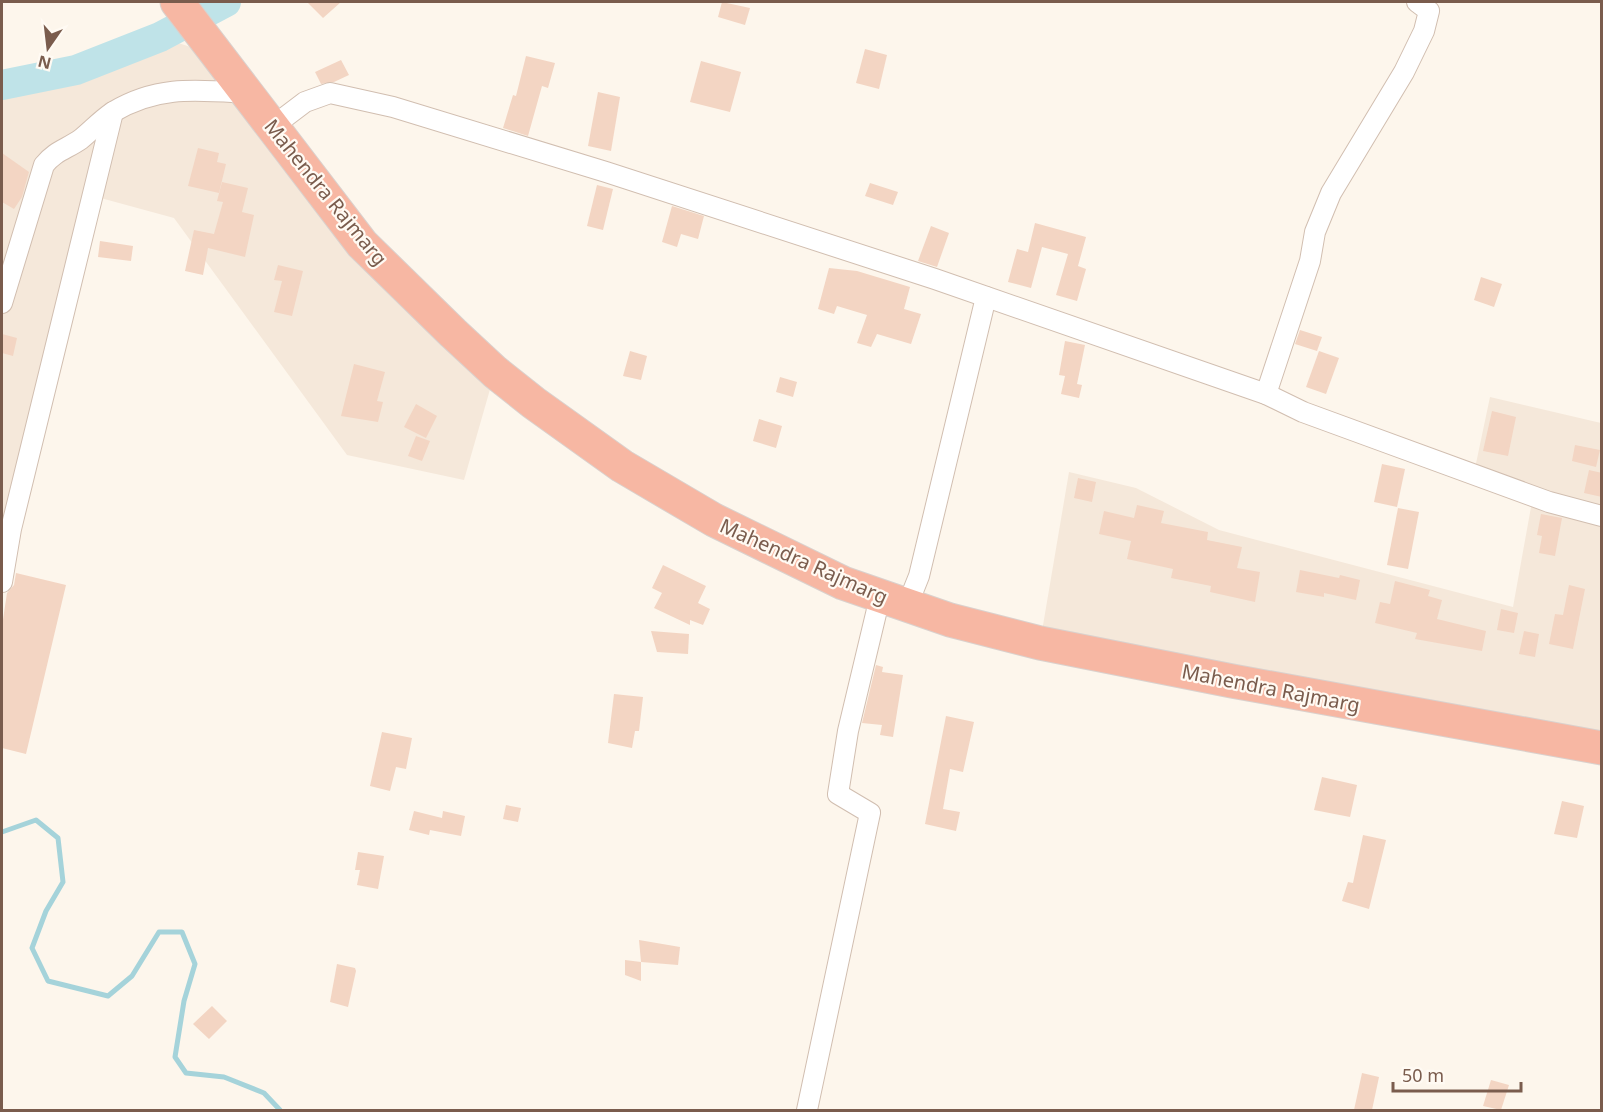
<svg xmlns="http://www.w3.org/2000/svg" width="1603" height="1112" viewBox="0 0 1603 1112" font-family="'Noto Sans',sans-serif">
  <rect width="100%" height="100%" fill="#fdf6ec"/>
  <g fill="#f5e8da">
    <polygon points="160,37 218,56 495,372 464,480 347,455 174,218 86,194 2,523 2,85 76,70"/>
    <polygon points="1490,397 1601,423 1601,748 1040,643 1069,472 1136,488 1219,530 1513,607 1533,496 1474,473"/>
  </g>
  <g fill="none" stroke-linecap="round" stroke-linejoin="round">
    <polyline stroke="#a5d3da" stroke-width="5" points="2,832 36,820 58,838 63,882 46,911 32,948 48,981 108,996 132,976 159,932 182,932 195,964 184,1001 175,1057 186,1073 224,1077 264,1093 280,1110"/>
    <polyline stroke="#bfe3e8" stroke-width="30" points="2,85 76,70 160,37 226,2"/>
  </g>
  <g fill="#f3d5c3">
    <polygon points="307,2 341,2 323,18"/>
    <polygon points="722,2 750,8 745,25 718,17"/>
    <polygon points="865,49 887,55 879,89 856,83"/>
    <polygon points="526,56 555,63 548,88 542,86 528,136 503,128 513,95 516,96"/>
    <polygon points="341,60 349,75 334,82 321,84 315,72"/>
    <polygon points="701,61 741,72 730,112 690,102"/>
    <polygon points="598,92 620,97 611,151 588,146"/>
    <polygon points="198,148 219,153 217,162 226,164 219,193 188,186"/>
    <polygon points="2,153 29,172 22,197 14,209 2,202"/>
    <polygon points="222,182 248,188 242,212 254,215 245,257 208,248 203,275 185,271 194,230 214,234 223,202 217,201"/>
    <polygon points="870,183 898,192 893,205 865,196"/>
    <polygon points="597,185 613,189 603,230 587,226"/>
    <polygon points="672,206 704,216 698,239 681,234 677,247 662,242"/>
    <polygon points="1035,223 1086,237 1078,266 1086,269 1077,301 1056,295 1068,254 1042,247 1031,288 1008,282 1017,249 1028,252"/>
    <polygon points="931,226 949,233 937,267 918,261"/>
    <polygon points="100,241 133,246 131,261 98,257"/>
    <polygon points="278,265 303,271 292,316 274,312 282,281 274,280"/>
    <polygon points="829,268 857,271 910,287 904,309 921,314 911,344 877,334 871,347 857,343 867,315 837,306 834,314 818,309"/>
    <polygon points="1481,277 1502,284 1494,307 1474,300"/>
    <polygon points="1300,330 1322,337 1317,351 1295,344"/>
    <polygon points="2,334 17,338 13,356 2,353"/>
    <polygon points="1065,341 1085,345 1077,384 1082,385 1079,398 1061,394 1065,376 1059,375"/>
    <polygon points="630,351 647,356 641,380 623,376"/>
    <polygon points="1319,351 1339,358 1326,394 1306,387"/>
    <polygon points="354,364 385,372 377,401 383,402 378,422 341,416"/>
    <polygon points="780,377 797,382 793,397 776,392"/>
    <polygon points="416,404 437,416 426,438 404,427"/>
    <polygon points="1492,411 1516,417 1508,456 1483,451"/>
    <polygon points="759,419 782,426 776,448 753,441"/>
    <polygon points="416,436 430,441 422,461 408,456"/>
    <polygon points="1575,445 1600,450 1596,467 1572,461"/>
    <polygon points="1382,464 1405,469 1397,507 1374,502"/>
    <polygon points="1589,470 1602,473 1602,497 1584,493"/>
    <polygon points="1078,478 1096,482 1092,502 1074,498"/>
    <polygon points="1137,505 1164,511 1161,523 1208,532 1207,540 1242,547 1237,568 1260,572 1255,602 1210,592 1211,586 1171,578 1173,569 1127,559 1131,541 1099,534 1104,511 1134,518"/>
    <polygon points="1398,508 1419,512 1408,569 1387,565"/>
    <polygon points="1541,514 1562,518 1555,556 1539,553 1542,536 1537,535"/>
    <polygon points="663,565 706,586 698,603 710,609 703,625 690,620 690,625 654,608 662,593 652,588"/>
    <polygon points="1300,570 1339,578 1340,575 1360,580 1356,600 1324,593 1324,597 1296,592"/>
    <polygon points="16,573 66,585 26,754 2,748 2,626 7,593 14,585"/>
    <polygon points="1395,581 1430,590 1428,596 1442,600 1437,619 1486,631 1482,651 1415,639 1417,633 1375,623 1380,602 1390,604"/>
    <polygon points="1569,585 1585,589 1573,649 1549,644 1555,614 1563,615"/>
    <polygon points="1501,609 1518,613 1514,633 1497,630"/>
    <polygon points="651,631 689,634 688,654 657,652"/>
    <polygon points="1524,631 1539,634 1535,657 1519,654"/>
    <polygon points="876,665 883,667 882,672 903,675 893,737 880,735 882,725 862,723"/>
    <polygon points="614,694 643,697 639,731 635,731 632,748 608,743"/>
    <polygon points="946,716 974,722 963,772 950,769 943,809 960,812 956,831 925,824"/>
    <polygon points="382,732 412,738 406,769 396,767 390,791 370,786"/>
    <polygon points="1322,777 1357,785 1350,817 1314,810"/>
    <polygon points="1562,801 1584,806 1577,838 1554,834"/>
    <polygon points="506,805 521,808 518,822 503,819"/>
    <polygon points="414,811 442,818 443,811 465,816 461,836 430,830 429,835 409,830"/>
    <polygon points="1363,835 1386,840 1369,909 1342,901 1348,882 1353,883"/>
    <polygon points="358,852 384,856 378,889 357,885 360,870 355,870"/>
    <polygon points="639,940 680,947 678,965 641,962"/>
    <polygon points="625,960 641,962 641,981 625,975"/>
    <polygon points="337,964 355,968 356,971 348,1007 330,1002"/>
    <polygon points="212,1006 227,1021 209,1039 193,1024"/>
    <polygon points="1362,1073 1379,1077 1372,1110 1354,1110"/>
    <polygon points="1491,1080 1509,1085 1501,1110 1483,1106"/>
  </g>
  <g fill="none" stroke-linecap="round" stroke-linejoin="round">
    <defs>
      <g id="street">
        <polyline points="272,127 305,102 330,93 393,107 606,172 935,279 1266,394 1303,412 1549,502 1602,516"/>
        <path d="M2 303 44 165C55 151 67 149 81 139 92 130 101 120 113 112 158 85 197 90 247 93"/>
        <polyline points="1266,394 1310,261 1315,232 1331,193 1404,72 1424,31 1429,11 1417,2"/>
        <polyline points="2,582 11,529 113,112"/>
        <polyline points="907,606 919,576 986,297"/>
        <polyline points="807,1110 870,813 838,794 848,731 880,597"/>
      </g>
      <polyline id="highway" points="177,2 362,244 453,333 495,372 534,403 622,466 714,520 843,583 950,620 1040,643 1232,681 1602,748"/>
    </defs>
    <use href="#street" stroke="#d1beb0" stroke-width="22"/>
    <use href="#highway" stroke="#dad1cd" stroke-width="35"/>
    <use href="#street" stroke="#fff" stroke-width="20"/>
    <use href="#highway" stroke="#f7b7a3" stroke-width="33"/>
  </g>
  <g text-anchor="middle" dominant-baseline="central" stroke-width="4.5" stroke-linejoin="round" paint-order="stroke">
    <g font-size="20" fill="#7a5c4d" stroke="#fffaf3">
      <text transform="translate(326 192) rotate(51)">Mahendra Rajmarg</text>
      <text transform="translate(804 561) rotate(24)">Mahendra Rajmarg</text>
      <text transform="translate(1271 688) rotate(11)">Mahendra Rajmarg</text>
    </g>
  </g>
  <rect width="1603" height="1112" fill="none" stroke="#7a5c4d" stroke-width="6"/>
  <g transform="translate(48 48) rotate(194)" stroke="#fffaf3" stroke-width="4.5" paint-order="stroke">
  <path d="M0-4.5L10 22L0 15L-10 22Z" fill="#7a5c4d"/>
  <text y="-9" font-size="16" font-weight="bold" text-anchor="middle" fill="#7a5c4d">N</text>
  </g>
  <path d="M1393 1082v9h128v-9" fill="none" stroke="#7a5c4d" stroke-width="3"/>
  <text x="1402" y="1082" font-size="18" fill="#7a5c4d" stroke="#fffaf3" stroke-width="4.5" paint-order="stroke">50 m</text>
</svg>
